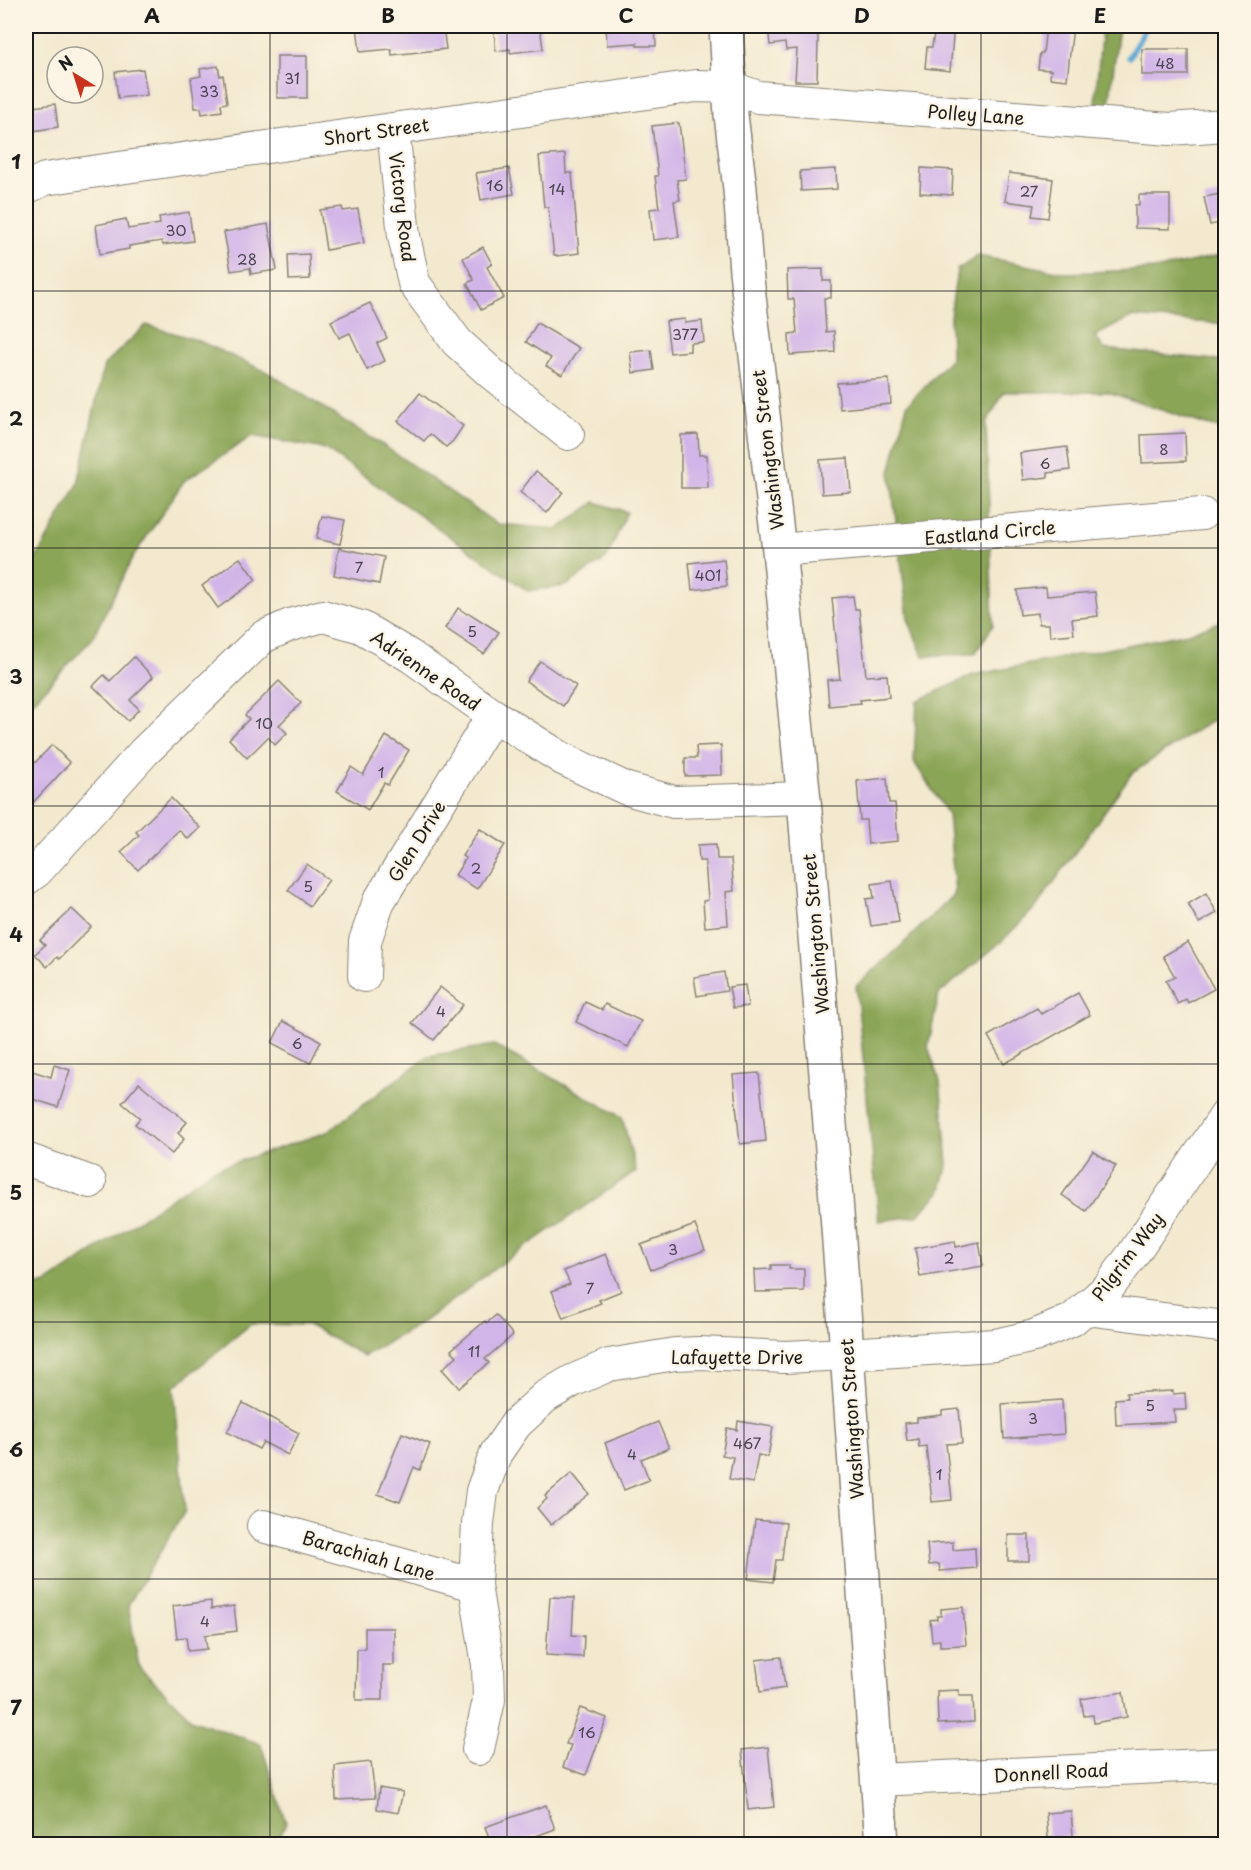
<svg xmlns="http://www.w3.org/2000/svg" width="1251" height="1870" viewBox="0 0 1251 1870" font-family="'Playpen Sans',sans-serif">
  <rect width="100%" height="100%" fill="#fcf5e5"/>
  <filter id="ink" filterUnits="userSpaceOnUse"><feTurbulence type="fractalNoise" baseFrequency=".0167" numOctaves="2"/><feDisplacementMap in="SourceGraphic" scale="12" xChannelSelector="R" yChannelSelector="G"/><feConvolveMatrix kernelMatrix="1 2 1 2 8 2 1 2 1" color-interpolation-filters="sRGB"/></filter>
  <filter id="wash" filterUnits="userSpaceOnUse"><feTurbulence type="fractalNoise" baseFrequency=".008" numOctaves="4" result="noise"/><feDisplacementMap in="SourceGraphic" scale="24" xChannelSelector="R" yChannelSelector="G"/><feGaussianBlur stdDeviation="1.35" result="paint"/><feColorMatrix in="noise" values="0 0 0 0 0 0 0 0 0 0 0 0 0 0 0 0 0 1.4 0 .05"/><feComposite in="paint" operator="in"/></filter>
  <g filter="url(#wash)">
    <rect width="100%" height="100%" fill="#f3e9cf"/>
    <g fill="#8ba557" stroke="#54603a" stroke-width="1.5">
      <polygon points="1102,26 1119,26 1109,105 1095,104"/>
      <polygon points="1225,254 1225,324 1132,317 1095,336 1104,349 1225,361 1225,429 1206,425 1108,392 1004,392 986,424 993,625 975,654 923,656 908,619 890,472 907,405 951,358 950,317 957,270 978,256 1067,273 1159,269"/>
      <polygon points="146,325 197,340 267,372 384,446 497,524 558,529 595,502 627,512 607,558 566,586 528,591 325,449 252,436 184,481 133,557 92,639 26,709 26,576 78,484 104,365"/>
      <polygon points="1225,620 1225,714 1200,728 1132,773 1036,907 1001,942 939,994 928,1047 940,1082 948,1164 940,1192 917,1216 879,1221 856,986 900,947 955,893 948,814 914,762 917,701 973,675 1189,633"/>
      <polygon points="494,1045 622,1117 636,1171 501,1264 423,1322 364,1356 308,1325 251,1324 174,1387 185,1511 128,1605 139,1667 193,1720 261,1744 286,1823 276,1844 26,1844 26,1288 47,1283 212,1170 327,1132 428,1056"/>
    </g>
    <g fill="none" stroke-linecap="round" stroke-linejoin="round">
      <polyline stroke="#5ea9d6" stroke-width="6" points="1129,57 1147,26"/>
    </g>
    <g id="blocks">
      <g fill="#d2b5e8">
        <polygon points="357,26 443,26 446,49 392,55 391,49 360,52"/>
        <polygon points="507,26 540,26 543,49 510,53 510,49 496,51 494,32 508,31"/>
        <polygon points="606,26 655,26 656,46 637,46 637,43 607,45"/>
        <polygon points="768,26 817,26 818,39 817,81 795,81 797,49 786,50 785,43 770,45"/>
        <polygon points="935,26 954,26 950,71 925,68 927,47 932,47"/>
        <polygon points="1046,26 1073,26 1067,80 1050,78 1051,70 1038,69 1040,53 1043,53"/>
        <rect x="1142" y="49" width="46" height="26"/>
        <rect x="277" y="56" width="30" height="42"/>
        <polygon points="218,66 220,76 223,75 227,103 221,104 222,111 202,114 201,108 195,108 191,78 201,76 200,69"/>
        <polygon points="143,69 147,95 118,98 115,72"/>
        <polygon points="55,104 58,127 26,132 26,108"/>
        <polygon points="679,123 686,179 677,180 680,200 674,201 679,237 653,240 650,209 659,208 655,176 658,176 652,126"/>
        <polygon points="565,154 566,173 572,173 579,253 557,256 557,255 554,255 548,207 544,207 539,156"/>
        <polygon points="509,168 514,194 481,200 476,173"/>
        <polygon points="921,168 953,170 952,195 920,193"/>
        <polygon points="836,169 837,189 801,191 800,171"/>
        <polygon points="1009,173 1053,179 1048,218 1032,216 1034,205 1005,201"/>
        <polygon points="1226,193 1226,222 1210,225 1204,197"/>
        <polygon points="1139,195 1170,195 1170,229 1135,228 1135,205 1139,205"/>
        <polygon points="342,207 343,211 358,209 364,243 326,250 320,210"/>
        <polygon points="189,212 193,241 163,245 162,241 129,246 129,249 100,254 96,225 126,219 128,229 160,224 159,217"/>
        <polygon points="268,224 277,270 251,274 250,268 231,271 224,232"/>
        <polygon points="483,247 492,264 487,267 504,298 481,310 467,283 474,280 463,258"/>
        <polygon points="309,254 310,279 289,280 288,255"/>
        <polygon points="823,269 823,281 831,281 831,298 824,298 826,332 834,331 835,352 790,355 789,334 797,333 794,299 788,299 787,270"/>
        <polygon points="370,303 387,338 377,343 385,361 367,370 350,333 339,338 331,321"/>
        <polygon points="685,319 685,323 702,321 704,342 690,343 690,351 670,353 666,321"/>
        <polygon points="537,323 579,348 562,375 546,366 551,358 526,342"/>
        <polygon points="651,350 654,370 633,373 630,352"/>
        <polygon points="889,379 891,404 840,409 837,383"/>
        <polygon points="420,393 463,426 453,441 446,447 430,434 424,441 398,421"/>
        <polygon points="1185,433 1186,461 1142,463 1141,435"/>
        <polygon points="698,434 699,455 707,455 708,488 681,488 681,435"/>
        <polygon points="1067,447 1070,470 1048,473 1048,477 1023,480 1020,453"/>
        <polygon points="848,458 851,492 822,494 820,460"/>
        <polygon points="536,471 563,492 547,513 520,492"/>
        <polygon points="322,516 345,520 340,544 316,539"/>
        <polygon points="339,548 384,557 379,584 334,575"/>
        <polygon points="240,558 256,580 218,608 202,586"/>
        <polygon points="724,559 727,586 692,590 689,563"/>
        <polygon points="1046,587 1047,596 1095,592 1098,616 1072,619 1074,634 1050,636 1049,624 1039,624 1038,613 1020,615 1017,590"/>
        <polygon points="853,596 855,609 859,609 866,676 887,675 889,697 860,700 861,703 829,706 827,680 840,679 832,598"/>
        <polygon points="458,608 467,614 469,613 499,632 484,654 445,628"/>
        <polygon points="134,657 153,677 130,700 139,709 128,721 93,686 104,675 110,681"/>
        <polygon points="540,661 576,686 563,706 526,681"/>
        <polygon points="279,681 301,703 279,725 287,733 275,745 268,737 247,758 229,739 249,719 245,715"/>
        <polygon points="386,736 409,750 388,785 384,783 368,810 337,791 351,767 363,775"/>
        <polygon points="52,745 70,763 26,810 26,772"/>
        <polygon points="721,745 722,775 685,776 685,758 697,758 696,746"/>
        <polygon points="887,778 889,803 895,803 898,841 868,844 866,820 860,820 857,781"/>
        <polygon points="171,798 200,828 188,839 179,830 138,870 121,852 139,835 136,832"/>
        <polygon points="480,829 505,845 477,889 455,875 466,858 462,856"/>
        <polygon points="716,844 717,859 731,859 734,891 726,892 728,925 705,927 703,901 708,900 705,861 699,861 698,845"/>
        <polygon points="307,864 329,880 310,906 288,890"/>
        <polygon points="892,881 899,922 871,926 866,899 874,898 872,884"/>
        <polygon points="1206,893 1217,913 1199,923 1188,904"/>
        <polygon points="72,909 91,927 59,959 57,957 47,967 35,954 45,945 40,940"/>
        <polygon points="1188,942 1214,989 1188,1003 1186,999 1178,1004 1166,981 1175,977 1163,956"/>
        <polygon points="724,972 727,991 697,996 694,977"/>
        <polygon points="745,985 748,1006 733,1008 729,987"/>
        <polygon points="440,987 463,1005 434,1040 412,1023"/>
        <polygon points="1078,993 1090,1015 1004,1064 988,1036 1037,1008 1041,1014"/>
        <polygon points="585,1002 602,1010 605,1004 641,1021 628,1047 576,1022"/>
        <polygon points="283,1021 321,1041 310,1063 272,1043"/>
        <polygon points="54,1065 70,1070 58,1107 26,1097 26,1069 51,1077"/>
        <polygon points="759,1073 766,1141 740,1144 733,1075"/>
        <polygon points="139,1083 187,1122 178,1133 184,1139 172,1154 135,1124 140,1118 122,1103"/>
        <polygon points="1093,1151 1116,1166 1086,1211 1062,1195"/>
        <polygon points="695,1225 705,1250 651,1270 641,1245"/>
        <polygon points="955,1241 956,1247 979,1242 983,1266 920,1277 915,1248"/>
        <polygon points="606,1254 621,1291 599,1300 601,1303 563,1318 552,1291 570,1284 564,1271"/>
        <polygon points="771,1265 789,1265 789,1269 804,1269 804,1291 755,1292 754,1270 771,1269"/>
        <polygon points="496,1315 513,1335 485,1359 489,1363 459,1388 442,1369 457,1356 451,1350 485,1321 487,1323"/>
        <polygon points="1173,1391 1173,1394 1185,1393 1186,1410 1174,1410 1175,1422 1116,1425 1115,1399 1127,1398 1126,1393"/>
        <polygon points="1062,1400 1064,1434 1004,1439 1002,1404"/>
        <polygon points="243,1403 299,1433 288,1455 263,1442 259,1449 227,1432"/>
        <polygon points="959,1409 962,1443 946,1444 952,1500 932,1502 926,1446 919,1447 918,1439 907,1441 905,1423 917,1422 917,1418 942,1415 942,1411"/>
        <polygon points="738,1421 773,1427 768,1457 758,1455 753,1483 729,1479 733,1457 722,1455 727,1428 737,1430"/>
        <polygon points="658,1422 669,1448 641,1459 649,1480 624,1490 605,1443"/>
        <polygon points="402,1433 430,1444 420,1470 414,1467 400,1502 378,1494"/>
        <polygon points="572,1473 589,1494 551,1525 537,1508 547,1499 545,1496"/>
        <polygon points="755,1520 786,1523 782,1560 776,1560 773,1582 748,1579"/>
        <rect x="1008" y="1535" width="21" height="26"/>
        <polygon points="953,1542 953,1550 975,1548 976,1568 940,1571 939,1564 929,1565 927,1544"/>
        <polygon points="550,1597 574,1598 572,1635 584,1636 583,1657 546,1655"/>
        <polygon points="211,1601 211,1609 234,1606 237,1631 205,1635 207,1649 188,1651 186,1637 177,1638 173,1606"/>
        <polygon points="963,1607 966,1645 940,1646 940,1640 932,1641 930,1620 937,1619 937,1616 941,1616 941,1609"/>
        <polygon points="365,1628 394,1628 394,1665 383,1665 383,1700 356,1700 357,1649 365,1649"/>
        <polygon points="781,1657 785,1688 760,1692 756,1660"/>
        <polygon points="959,1690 959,1696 973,1696 974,1722 938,1724 937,1691"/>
        <polygon points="1123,1692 1127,1717 1094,1723 1093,1715 1084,1716 1081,1699"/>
        <polygon points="580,1708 607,1718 586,1775 563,1767 571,1745 566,1744"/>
        <polygon points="768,1747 774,1807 748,1810 742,1750"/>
        <polygon points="371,1762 375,1798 336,1800 335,1766"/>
        <polygon points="379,1788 403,1792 398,1813 377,1809"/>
        <polygon points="546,1805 555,1829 512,1845 492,1845 485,1827"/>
        <polygon points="1071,1811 1073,1836 1048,1838 1046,1813"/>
      </g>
    </g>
  </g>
  <g filter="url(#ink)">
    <use href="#blocks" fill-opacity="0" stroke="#888276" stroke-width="1.5"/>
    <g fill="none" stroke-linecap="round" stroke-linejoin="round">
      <defs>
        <g id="minor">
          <polyline points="393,129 404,236 414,283 457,342 491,373 568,434"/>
          <polyline points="26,188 45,179 105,170 696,86 729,87 758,97 1170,129 1226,125"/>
          <polyline points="779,550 1202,514"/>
          <polyline points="26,879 37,871 144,752 263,637 290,625 323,616 361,627 410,656 493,715 563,759 627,789 674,802 804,798"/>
          <polyline points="364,976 365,941 379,901 493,715"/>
          <polyline points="26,1159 90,1182"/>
          <polyline points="1086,1309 1226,1327"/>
          <polyline points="263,1526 475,1585"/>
          <polyline points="478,1749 489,1700 488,1665 475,1585 478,1523 482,1491 496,1453 516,1424 545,1397 572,1381 609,1365 675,1354 699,1353 785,1357 846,1354 995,1345 1034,1336 1072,1320 1109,1287 1133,1254 1226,1115"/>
          <polyline points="877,1780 1226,1764"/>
        </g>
        <polyline id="major" points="726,26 731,115 740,189 746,271 779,550 805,811 836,1199 882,1844"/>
      </defs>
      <use href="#minor" stroke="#888276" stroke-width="34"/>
      <use href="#major" stroke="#888276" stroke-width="36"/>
      <use href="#minor" stroke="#fff" stroke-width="32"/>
      <use href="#major" stroke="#fff" stroke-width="33"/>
    </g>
  </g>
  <path fill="none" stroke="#1c1c1c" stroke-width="1.5" stroke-opacity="0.55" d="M270 26V1844M507 26V1844M744 26V1844M981 26V1844M26 291H1226M26 548H1226M26 806H1226M26 1064H1226M26 1322H1226M26 1579H1226"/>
  <g text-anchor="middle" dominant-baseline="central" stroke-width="4.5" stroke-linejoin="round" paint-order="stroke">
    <g font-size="15" fill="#4a424f">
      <text x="1165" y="62">48</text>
      <text x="292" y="77">31</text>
      <text x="209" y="90">33</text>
      <text x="495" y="184">16</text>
      <text x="557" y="188">14</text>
      <text x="1029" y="190">27</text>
      <text x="176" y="229">30</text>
      <text x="247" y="258">28</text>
      <text x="685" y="333">377</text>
      <text x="1164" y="448">8</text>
      <text x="1045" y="462">6</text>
      <text x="359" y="566">7</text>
      <text x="708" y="574">401</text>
      <text x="472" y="630">5</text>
      <text x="264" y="722">10</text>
      <text x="381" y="771">1</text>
      <text x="476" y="867">2</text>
      <text x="308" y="885">5</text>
      <text x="441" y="1010">4</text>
      <text x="297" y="1042">6</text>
      <text x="673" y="1248">3</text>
      <text x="949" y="1257">2</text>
      <text x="590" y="1287">7</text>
      <text x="474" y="1350">11</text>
      <text x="1150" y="1404">5</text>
      <text x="1033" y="1417">3</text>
      <text x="747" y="1442">467</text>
      <text x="632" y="1453">4</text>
      <text x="939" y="1473">1</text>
      <text x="205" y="1620">4</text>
      <text x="587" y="1731">16</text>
    </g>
    <g font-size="18" fill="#1c1c1c" stroke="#fcf5e5">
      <text transform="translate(976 114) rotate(4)">Polley Lane</text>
      <text transform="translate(376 131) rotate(-8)">Short Street</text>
      <text transform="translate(403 207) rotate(83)">Victory Road</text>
      <text transform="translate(767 450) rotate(-97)">Washington Street</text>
      <text transform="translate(990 532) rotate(-5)">Eastland Circle</text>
      <text transform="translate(426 670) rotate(34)">Adrienne Road</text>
      <text transform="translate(416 841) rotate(-58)">Glen Drive</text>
      <text transform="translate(815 934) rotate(-95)">Washington Street</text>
      <text transform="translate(1127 1256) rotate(-53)">Pilgrim Way</text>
      <text x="737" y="1356">Lafayette Drive</text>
      <text transform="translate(851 1419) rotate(-94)">Washington Street</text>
      <text transform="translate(369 1555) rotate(16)">Barachiah Lane</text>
      <text transform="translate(1051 1772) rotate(-3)">Donnell Road</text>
    </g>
  </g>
  <rect width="1251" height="1870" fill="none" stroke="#fcf5e5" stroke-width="66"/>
  <g transform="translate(75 75) rotate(322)"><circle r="28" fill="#fcf5e5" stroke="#a29e95" stroke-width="1.5"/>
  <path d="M0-4.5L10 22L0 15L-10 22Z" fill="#c8321e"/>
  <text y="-9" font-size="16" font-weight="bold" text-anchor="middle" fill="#1c1c1c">N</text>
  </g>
  <rect x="33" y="33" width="1185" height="1804" fill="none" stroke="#1c1c1c" stroke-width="2"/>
  <g font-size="20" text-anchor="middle" font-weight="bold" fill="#1c1c1c">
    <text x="152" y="23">A</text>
    <text x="388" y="23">B</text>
    <text x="626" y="23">C</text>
    <text x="862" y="23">D</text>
    <text x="1100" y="23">E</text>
    <text x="16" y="169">1</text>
    <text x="16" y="426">2</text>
    <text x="16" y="684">3</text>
    <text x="16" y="942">4</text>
    <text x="16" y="1200">5</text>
    <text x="16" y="1457">6</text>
    <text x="16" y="1715">7</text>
  </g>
</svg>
